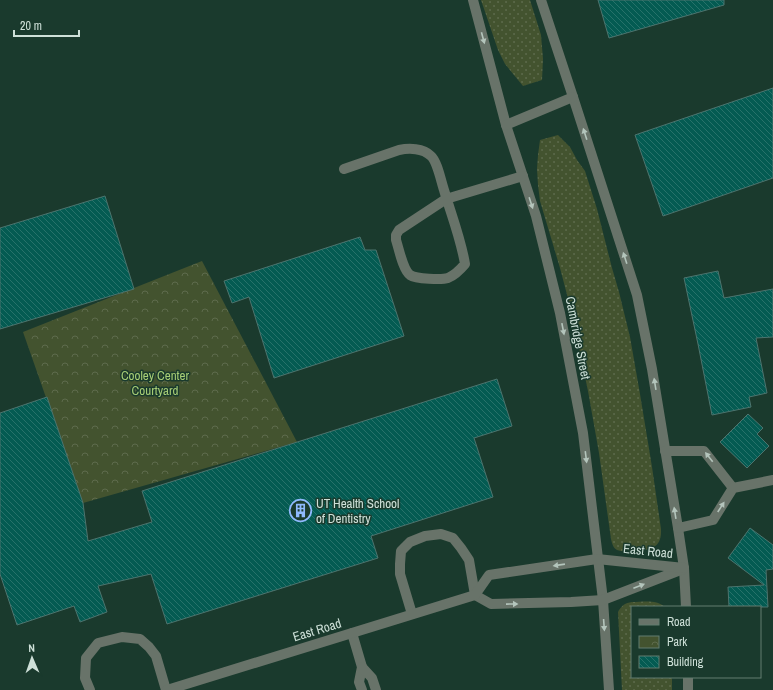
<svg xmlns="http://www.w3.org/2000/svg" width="773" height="690" viewBox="0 0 773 690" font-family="'Archivo Narrow',sans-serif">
  <defs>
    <pattern id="grass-dots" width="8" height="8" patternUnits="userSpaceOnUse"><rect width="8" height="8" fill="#43532f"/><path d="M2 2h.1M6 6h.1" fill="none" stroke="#5d6b4c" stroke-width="1.8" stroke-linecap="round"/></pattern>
    <pattern id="park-crowns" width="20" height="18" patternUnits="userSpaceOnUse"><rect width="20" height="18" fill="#43532f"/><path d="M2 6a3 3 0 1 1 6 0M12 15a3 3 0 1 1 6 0" fill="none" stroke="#5d6b4c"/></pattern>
    <pattern id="building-back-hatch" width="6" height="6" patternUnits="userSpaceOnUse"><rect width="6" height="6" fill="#045b52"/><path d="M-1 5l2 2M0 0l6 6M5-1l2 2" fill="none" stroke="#27726a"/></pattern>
  </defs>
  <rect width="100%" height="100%" fill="#1a3a2d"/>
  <g fill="url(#grass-dots)">
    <polygon points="481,0 530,0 541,35 543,59 542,80 523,86 505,64 498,50"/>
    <path d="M558 135 570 147 577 160 585 171 597 209 612 268 619 292 630 337 640 394 652 467 661 529C662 549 650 550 633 551 628 551 622 552 617 550 613 548 612 543 611 539L599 453 588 391 571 310 560 268 540 201 538 185 537 169 538 155 540 140Z"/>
    <path d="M632 602C643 602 656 599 665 607H632V677H672V690H622L618 612C622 605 625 603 632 602Z"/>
  </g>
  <polygon fill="url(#park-crowns)" points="202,261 297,442 83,503 23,332"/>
  <g fill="url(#building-back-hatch)" stroke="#4d746e">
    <polygon points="598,0 724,0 724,5 609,38"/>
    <polygon points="773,88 773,178 663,216 635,135"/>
    <polygon points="105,196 134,289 0,329 0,228"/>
    <polygon points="360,237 365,250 376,250 404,336 274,378 249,297 232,303 224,281"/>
    <polygon points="718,271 724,298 773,289 773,337 756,338 767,393 749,397 751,407 712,415 698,344 684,278"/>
    <polygon points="497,379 512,426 474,438 493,497 371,536 378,558 167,624 151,574 98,586 107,612 80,622 74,606 17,625 0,574 0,413 47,397 83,503 88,541 152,522 142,491"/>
    <polygon points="748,414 763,428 757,434 769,446 747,468 720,442"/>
    <polygon points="750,528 773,545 773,569 766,570 768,607 729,607 728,587 764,585 728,558"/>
  </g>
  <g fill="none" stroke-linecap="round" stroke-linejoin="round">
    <g stroke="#687369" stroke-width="10">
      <polyline points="473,0 506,125 536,216 560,313 583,433 603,600 609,690"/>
      <polyline points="541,0 573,97 637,295 652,369 678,528 684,568 686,607"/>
      <polyline points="506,125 573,97"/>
      <path d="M344 169 399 150C409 148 423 148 431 156 437 161 441 181 444 190 451 214 461 239 465 264 460 270 455 275 448 278 442 280 416 279 410 275 403 270 399 249 396 240V235L399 230 446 199 523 176"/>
      <polyline points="665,451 704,451 733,488"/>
      <polyline points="678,528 713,520 733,488 773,480"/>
      <polyline points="475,595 491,604 571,602 603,600 683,569"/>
      <polyline points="412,614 400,574 400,564 401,551 410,542 425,536 441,534 453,538 461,548 469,560 475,595"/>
      <polyline points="352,633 362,667 359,682 362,690"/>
      <polyline points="362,667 372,678 376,690"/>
      <polyline points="90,690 85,678 86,658 98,643 122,637 140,639 149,647 156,656 166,690"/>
      <polyline points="167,690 475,595 489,575 597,559 684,568"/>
      <polyline points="688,690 688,677"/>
    </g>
  </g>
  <defs><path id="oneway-solid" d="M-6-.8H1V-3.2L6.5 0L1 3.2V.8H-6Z"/></defs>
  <g fill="#b4c5bc">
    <use href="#oneway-solid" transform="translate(483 38) rotate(75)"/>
    <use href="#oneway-solid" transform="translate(585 134) rotate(-108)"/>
    <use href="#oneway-solid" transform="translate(531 203) rotate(72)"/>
    <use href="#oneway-solid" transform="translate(625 258) rotate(-108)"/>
    <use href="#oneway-solid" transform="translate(563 329) rotate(79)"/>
    <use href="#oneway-solid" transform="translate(655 384) rotate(-99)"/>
    <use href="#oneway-solid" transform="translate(586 457) rotate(83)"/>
    <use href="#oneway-solid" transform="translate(709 457) rotate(-128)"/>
    <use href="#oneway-solid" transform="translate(721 507) rotate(-57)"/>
    <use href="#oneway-solid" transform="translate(675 513) rotate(-99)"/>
    <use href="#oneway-solid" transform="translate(559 565) rotate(172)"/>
    <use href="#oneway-solid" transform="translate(639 586) rotate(-21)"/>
    <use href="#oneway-solid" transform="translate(512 604) rotate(-1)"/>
    <use href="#oneway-solid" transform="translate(604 625) rotate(86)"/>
  </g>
  <defs>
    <symbol id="building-ring" viewBox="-11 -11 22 22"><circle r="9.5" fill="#1a3a2d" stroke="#8eb9fc" stroke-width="1.5"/><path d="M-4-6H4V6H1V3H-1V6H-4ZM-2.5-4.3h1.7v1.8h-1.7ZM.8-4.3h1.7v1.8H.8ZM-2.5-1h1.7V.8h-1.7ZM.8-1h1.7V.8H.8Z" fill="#8eb9fc"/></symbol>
  </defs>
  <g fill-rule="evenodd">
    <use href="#building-ring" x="288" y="498" width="25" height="25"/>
  </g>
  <g text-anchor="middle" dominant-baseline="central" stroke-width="3" stroke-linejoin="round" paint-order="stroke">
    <g font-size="13" fill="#cee0d8" stroke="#1a3a2d">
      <text transform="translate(578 338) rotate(79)">Cambridge Street</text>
      <text transform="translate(648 551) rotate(6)">East Road</text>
      <text transform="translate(317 630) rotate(-17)">East Road</text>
    </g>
    <g font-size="13" fill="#a8ce76" stroke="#1a3a2d">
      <text x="155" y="375">Cooley Center<tspan x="155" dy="15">Courtyard</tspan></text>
    </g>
    <g font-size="13" fill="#cee0d8" stroke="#1a3a2d" text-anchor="start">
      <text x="316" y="503">UT Health School<tspan x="316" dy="15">of Dentistry</tspan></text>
    </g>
  </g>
  <rect x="631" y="606" width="130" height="72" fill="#1a3a2d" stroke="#627c71"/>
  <rect x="639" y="619" width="20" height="6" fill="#687369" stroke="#627c71"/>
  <text x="667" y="626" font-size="12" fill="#cee0d8">Road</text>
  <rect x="639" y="636" width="20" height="12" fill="url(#park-crowns)" stroke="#627c71"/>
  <text x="667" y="646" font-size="12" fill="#cee0d8">Park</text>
  <rect x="639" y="656" width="20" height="12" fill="url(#building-back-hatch)" stroke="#627c71"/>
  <text x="667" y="666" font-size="12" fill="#cee0d8">Building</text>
  <g transform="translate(32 658) rotate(358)" stroke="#1a3a2d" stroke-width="3" paint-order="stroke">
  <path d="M0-3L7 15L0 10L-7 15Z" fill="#cee0d8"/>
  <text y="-6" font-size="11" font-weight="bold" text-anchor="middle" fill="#cee0d8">N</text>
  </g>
  <path d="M14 30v6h65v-6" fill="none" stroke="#cee0d8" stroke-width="2"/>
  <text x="20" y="30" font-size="12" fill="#cee0d8" stroke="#1a3a2d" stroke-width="3" paint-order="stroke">20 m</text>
</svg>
